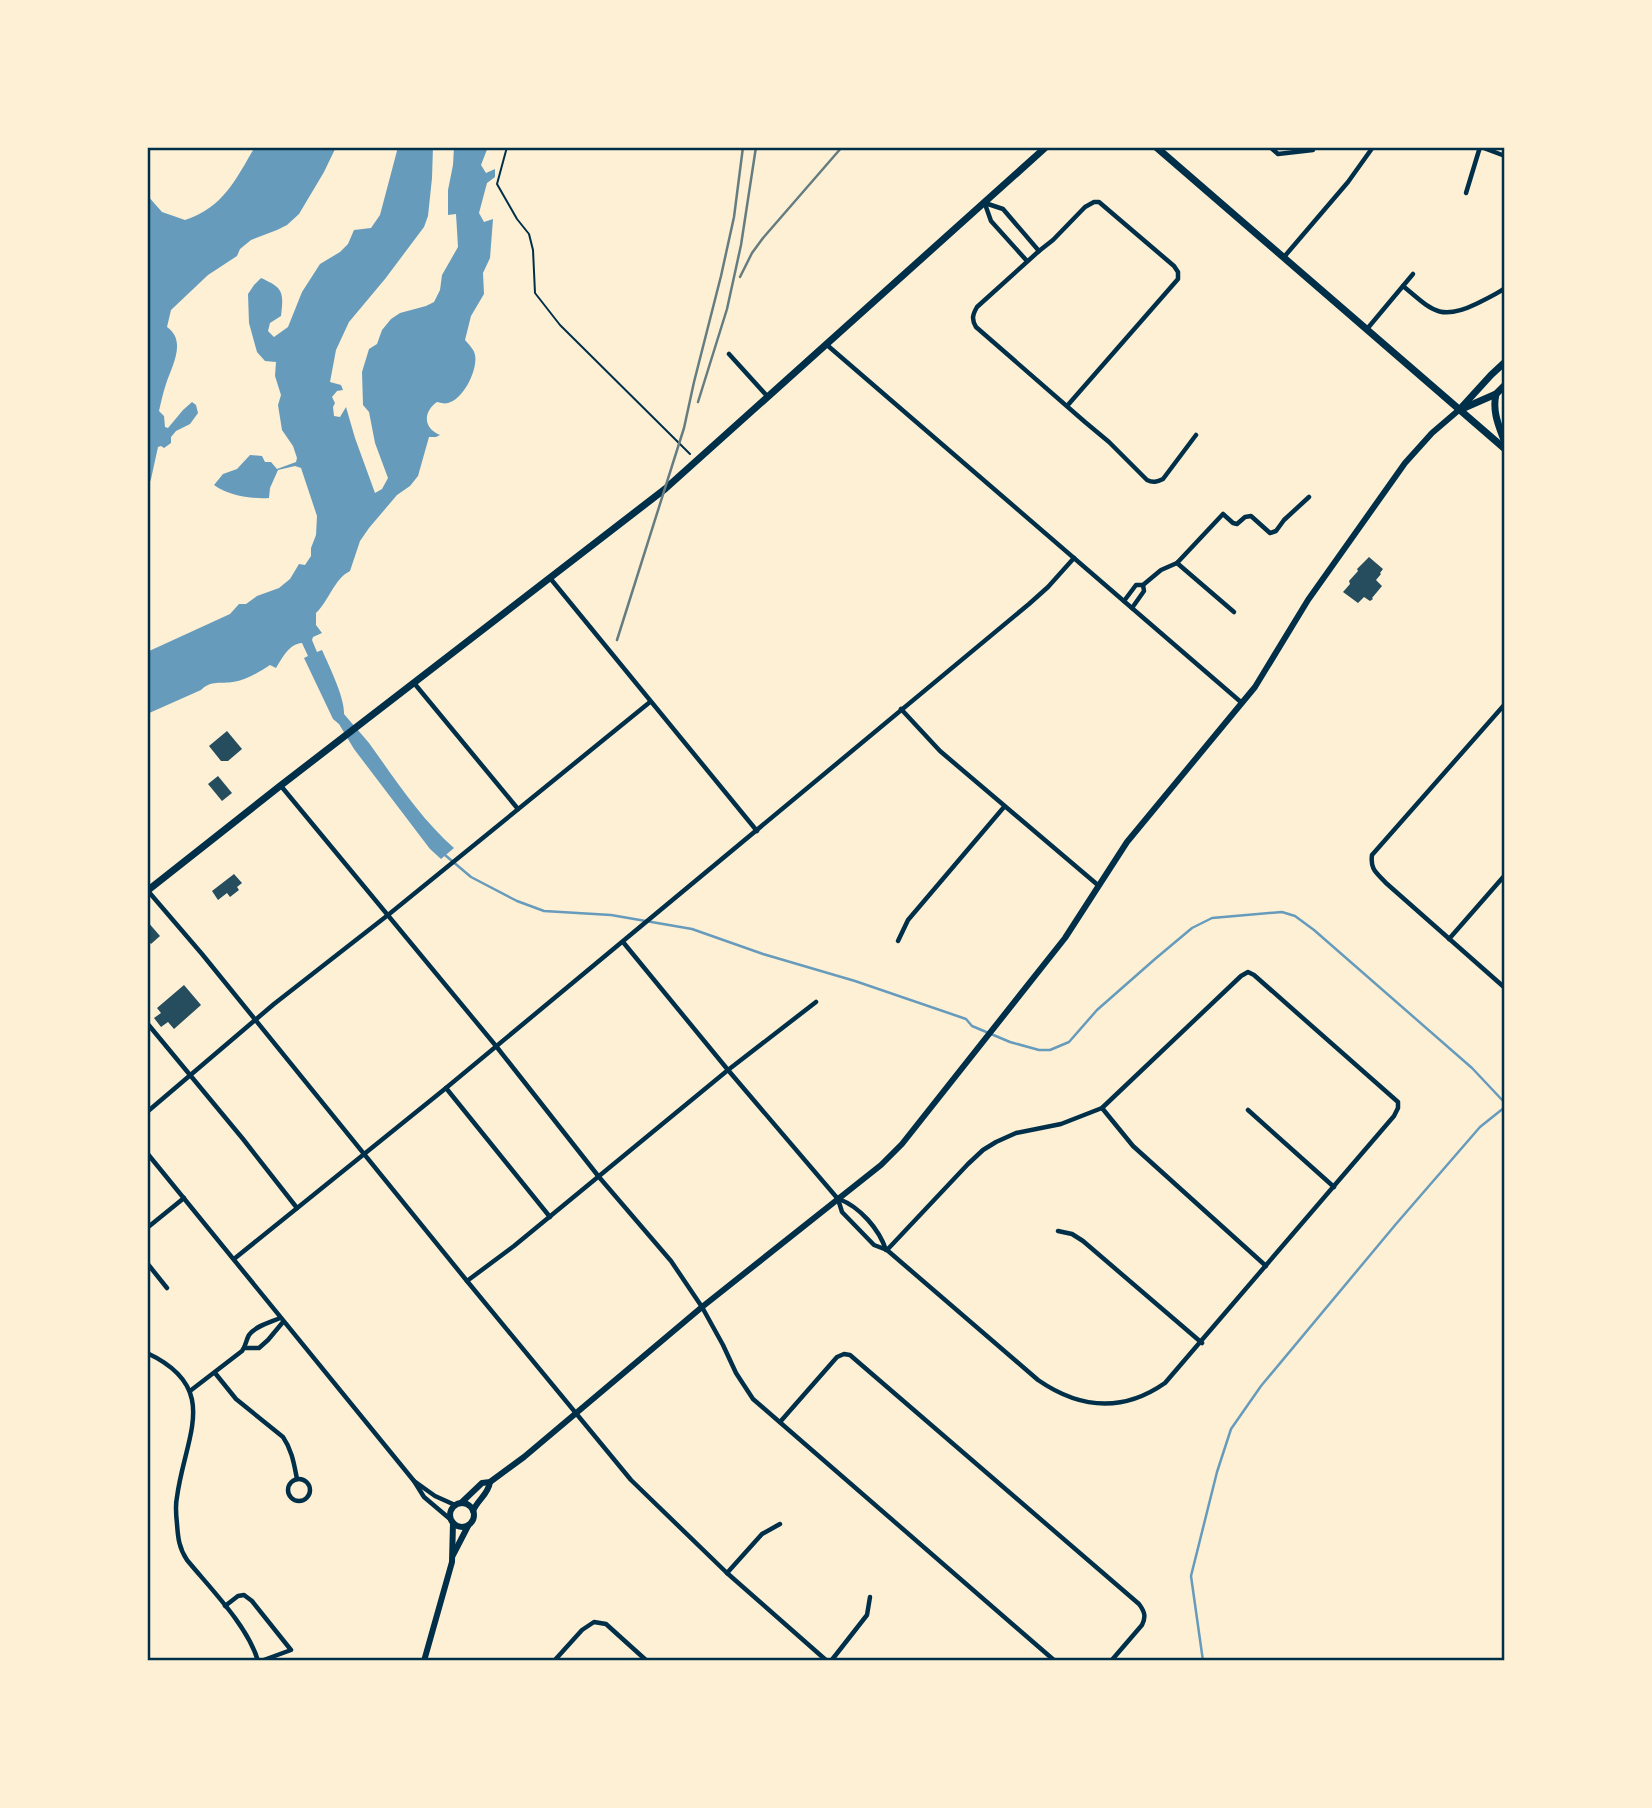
<svg xmlns="http://www.w3.org/2000/svg" width="1652" height="1808" viewBox="0 0 1652 1808" font-family="Rubik,sans-serif">
  <rect width="100%" height="100%" fill="#fdf0d5"/>
  <g fill="#669bbc">
    <path d="M255 147H336L324 172 299 214 287 225 277 230 251 240 240 249 237 256 208 275 171 310 167 327C187 341 172 366 166 384 163 393 161 402 159 411L164 416 165 427 168 428 183 410 192 402 196 405 198 413 190 424 176 431 171 437V443L164 448 161 446 158 447 151 479 147 490V195L162 212 185 220C224 207 235 180 255 147Z"/>
    <path d="M398 147H433L432 178 428 216 424 227 385 279 349 322 336 350 330 382 341 385 343 390 337 391 332 397 335 403 333 407 334 416 340 417 346 407 355 438 375 493 382 489 388 478 375 443 369 412 363 405 362 372 369 349 377 344 382 330 391 319 400 313 426 306 434 302 440 290 442 275 458 247 456 214 448 215V190L453 165 454 147H488L481 165 486 173 495 169V177L487 183 479 213 484 222 493 219 490 258 483 273 484 294 471 316 465 340C469 345 474 349 475 355 478 369 464 399 448 403 444 404 442 403 437 402 423 412 423 428 440 435L436 437H429L418 476 410 486 397 495 369 528 360 541 350 571C334 579 329 601 316 613V625L322 633 313 637 312 640 317 652 322 650C329 666 345 698 344 714 352 724 361 733 369 743 395 779 420 818 454 848L441 859 430 849 354 749 339 724 333 719 304 658 308 656 302 643C289 644 283 657 276 668L270 665C259 672 247 680 233 682 221 684 211 680 201 690L147 714V652L230 614 239 604H246L257 596 279 588 290 579 299 564 305 565 311 556V548L316 535 317 516 301 468 295 466 278 470 270 488 269 498C251 499 229 496 214 485L223 474 237 469 250 455 262 456 265 462H271L277 469 296 462 297 458 293 446 282 430 278 405 281 395 275 376 276 362 265 361 257 352 249 323 248 294 254 285 261 278C283 288 284 291 281 316L270 323 268 331 274 337 288 327 302 292 320 264 340 252 348 244 354 230 371 228 380 215Z"/>
  </g>
  <g fill="none" stroke-linecap="round" stroke-linejoin="round">
    <g stroke="#669bbc" stroke-width="2.5">
      <polyline points="445,855 471,877 517,901 544,911 611,915 692,929 763,954 855,981 966,1019 972,1026 1010,1042 1039,1050 1050,1050 1069,1042 1097,1010 1155,959 1192,928 1212,918 1282,912 1295,916 1314,930 1472,1068 1505,1103"/>
      <polyline points="1203,1661 1191,1576 1217,1472 1231,1429 1261,1386 1396,1224 1480,1127 1505,1107"/>
    </g>
  </g>
  <g fill="#264d5e">
    <polygon points="1369,557 1383,569 1380,573 1381,574 1376,580 1382,586 1372,598 1373,599 1370,601 1364,597 1358,603 1343,592 1350,584 1349,581 1358,571 1357,569"/>
    <polygon points="227,731 242,749 228,761 221,761 209,746"/>
    <polygon points="218,776 232,793 222,801 208,784"/>
    <polygon points="234,874 242,883 237,887 239,890 230,897 227,893 218,900 212,891"/>
    <polygon points="147,921 160,936 151,944 147,939"/>
    <polygon points="184,985 201,1005 174,1029 168,1022 161,1027 154,1018 161,1013 157,1008"/>
  </g>
  <g fill="none" stroke-linecap="round" stroke-linejoin="round">
    <polyline stroke="#003049" stroke-width="2" points="507,147 497,184 517,219 529,234 533,250 535,293 560,325 690,454"/>
    <g stroke="#003049" stroke-width="4.5">
      <polyline points="1270,147 1278,154 1313,150 1313,147"/>
      <polyline points="1481,147 1505,156"/>
      <polyline points="1466,193 1480,147"/>
      <polyline points="985,203 1003,209 1039,251"/>
      <polyline points="985,204 991,221 1027,261"/>
      <polyline points="1284,257 1348,182 1373,147"/>
      <path d="M1403 286C1431 309 1439 322 1476 304 1486 299 1497 294 1505 288"/>
      <polyline points="1367,329 1413,274"/>
      <polyline points="827,345 1242,703"/>
      <polyline points="729,354 768,397"/>
      <path d="M1067 406 1178 279V272L1174 266 1099 202H1094L1085 207 1053 240 1039 251 977 307C973 314 971 319 976 327L1085 422 1109 442 1147 480C1153 483 1157 482 1163 479L1196 435"/>
      <polyline points="1177,563 1234,612"/>
      <polyline points="550,578 757,831"/>
      <polyline points="1124,601 1136,585 1143,585 1161,570 1177,563 1223,514 1233,523 1237,524 1245,517 1251,516 1270,533 1276,531 1284,520 1309,497"/>
      <polyline points="1132,608 1144,591 1143,585"/>
      <polyline points="414,683 518,809"/>
      <path d="M1505 704 1372 855C1370 870 1377 873 1386 883L1505 988"/>
      <polyline points="901,709 940,751 1099,886"/>
      <polyline points="281,786 496,1046 599,1177 671,1261 702,1307 723,1345 736,1373 753,1399 1055,1661"/>
      <polyline points="148,891 202,954 467,1281 631,1480 727,1573 827,1661"/>
      <polyline points="1449,939 1505,875"/>
      <polyline points="898,941 908,920 1004,807"/>
      <path d="M623 942 728 1070 838 1199 842 1212 874 1245 887 1250 1038 1380C1080 1409 1122 1413 1165 1383L1394 1116 1398 1108V1102L1254 975 1248 972 1241 976 1102 1108 1061 1124 1016 1133 996 1142 983 1150 968 1164 887 1250"/>
      <polyline points="147,1023 243,1139 297,1208"/>
      <polyline points="446,1088 550,1217"/>
      <polyline points="1102,1108 1133,1146 1266,1266"/>
      <polyline points="1248,1110 1334,1187"/>
      <polyline points="147,1112 274,1004 388,915 650,702"/>
      <polyline points="147,1153 414,1481 424,1497 450,1519"/>
      <path d="M839 1199C860 1207 879 1229 886 1250"/>
      <polyline points="147,1228 184,1198"/>
      <polyline points="1058,1231 1072,1234 1083,1241 1202,1343"/>
      <polyline points="234,1259 446,1088 1029,604 1048,587 1074,558"/>
      <polyline points="147,1263 167,1288"/>
      <polyline points="467,1281 514,1246 728,1070 816,1002"/>
      <polyline points="245,1348 259,1348 268,1340 283,1322"/>
      <path d="M147 1353C222 1388 185 1436 177 1497 175 1506 176 1515 177 1524 178 1538 179 1548 187 1560 210 1588 248 1626 258 1661"/>
      <path d="M215 1373 236 1399 283 1437C292 1450 294 1464 297 1479"/>
      <path d="M190 1391 242 1351C246 1346 246 1340 249 1335 255 1326 271 1322 280 1318"/>
      <path d="M780 1422 837 1357 844 1354 850 1355 1139 1604C1145 1612 1146 1617 1142 1625L1111 1661"/>
      <circle cx="299" cy="1490" r="11"/>
      <polyline points="414,1481 435,1496 455,1505"/>
      <polyline points="727,1573 762,1534 780,1524"/>
      <polyline points="225,1606 238,1596 244,1595 252,1601 291,1650 261,1661"/>
      <polyline points="554,1661 582,1630 594,1622 606,1624 647,1661"/>
      <polyline points="831,1661 867,1615 870,1597"/>
    </g>
    <g stroke="#003049" stroke-width="6">
      <polyline points="461,1503 482,1483 490,1482 524,1457 702,1307 881,1165 902,1144 1065,938 1127,842 1255,687 1308,600 1405,463 1432,433 1460,409"/>
      <circle cx="462" cy="1515" r="12"/>
      <path d="M473 1511C478 1499 488 1495 490 1482"/>
      <polyline points="453,1555 468,1526"/>
      <polyline points="424,1661 452,1562 453,1523"/>
    </g>
    <g stroke="#003049" stroke-width="7">
      <polyline points="1156,147 1505,449"/>
      <path d="M1496 394C1492 412 1499 426 1505 443"/>
      <polyline points="1464,408 1496,394 1505,385"/>
      <polyline points="1460,409 1491,375 1505,362"/>
      <polyline points="147,891 280,786 665,489 1046,147"/>
    </g>
    <g stroke="#657d81" stroke-width="2.5">
      <polyline points="740,277 752,253 763,238 842,147"/>
      <polyline points="698,402 727,309 741,245 756,147"/>
      <polyline points="617,640 684,428 694,382 721,276 734,217 743,147"/>
    </g>
  </g>
  <rect width="1652" height="1808" fill="none" stroke="#fdf0d5" stroke-width="298"/>
  <rect x="149" y="149" width="1354" height="1510" fill="none" stroke="#003049" stroke-width="2.5"/>
</svg>
